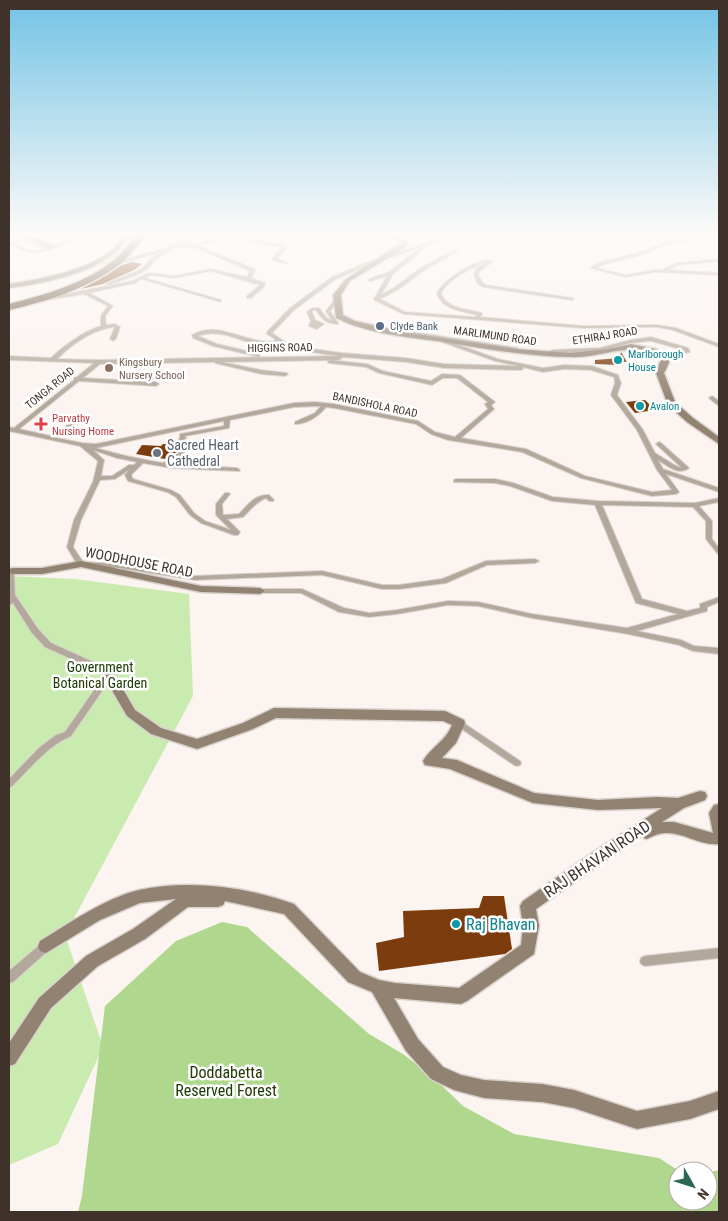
<svg xmlns="http://www.w3.org/2000/svg" width="728" height="1221" viewBox="0 0 728 1221" font-family="'Roboto Condensed',sans-serif">
  <rect width="100%" height="100%" fill="#fbf4f0"/>
  <g fill="#caebaf">
    <polygon points="131,233 139,233 109,267 93,264 105,258"/>
    <polygon points="9,576 75,579 189,594 193,696 65,935 103,1047 58,1144 9,1165"/>
  </g>
  <polygon fill="#afd78d" points="222,922 247,927 369,1034 403,1054 434,1078 463,1106 514,1134 659,1158 679,1171 678,1201 708,1201 708,1173 719,1170 719,1212 78,1212 82,1196 105,1006 176,941"/>
  <g fill="#7d3c0d">
    <polygon points="133,262 142,264 134,270 103,284 81,289 122,265"/>
    <polygon points="621,352 627,362 620,362 619,365 595,364 595,360 619,358"/>
    <polygon points="645,400 655,410 635,413 626,402"/>
    <polygon points="163,444 174,445 177,452 165,459 136,454 142,445 161,446"/>
    <polygon points="483,896 504,896 512,949 505,954 379,971 376,943 404,937 403,911 479,908"/>
  </g>
  <g fill="none" stroke-linecap="round" stroke-linejoin="round">
    <defs>
      <g id="street">
        <path d="M101 233H111C100 237 87 237 76 240 49 248 35 262 9 243L26 236H28V238L14 243 26 250 38 251 75 238Z"/>
        <path d="M206 233H212L181 245H193L227 235 285 245 286 248 277 259 288 263 286 264 272 260 281 247 227 237 198 246 255 269V270L251 278 265 283 264 287 251 298H247V296L260 285 211 271 174 278 150 275 145 278 221 300V302L142 279 135 283 89 293 113 306 105 316 106 325 115 324 120 327 116 339 113 341 110 339 115 327H114C92 330 73 343 57 359L99 360 338 356 290 349 279 342C252 354 229 325 198 336L217 344 260 354V356L258 357 213 346 193 338 192 335C219 319 246 345 274 341L275 339 267 334V332L290 308 332 277 365 263 456 233H463L369 265 336 279 294 310 272 333 291 346 342 353 406 358 444 364 519 366 495 361 442 342 443 340 411 335V333L413 332 518 348V350L516 351 448 341 498 359 543 368 564 365 592 366 618 375 621 383 617 395 643 430 655 453 676 466 682 468 656 444 659 442 661 443 689 468C679 476 668 466 658 460L663 469 719 488V492L666 474 679 492 676 494 652 496 581 478 522 452 448 440 431 434 416 424 334 408 326 407C319 416 307 424 295 424V422L315 413 321 406 294 407 230 420 229 428 185 436 186 438 181 444 185 454 170 464 237 468 240 470 239 471 171 468 143 463 131 475 133 479 171 490 180 495 194 513 205 521 231 530 216 515V504L225 493H229L230 494 222 504 223 515 239 514C248 505 255 494 269 495L274 500 273 501H269L266 498C256 502 250 510 243 517L227 519 240 532 238 535H234L201 523 190 515 176 497 167 492 128 481 125 475 129 470 115 479 100 480 81 520 73 547 83 562 119 564 195 576 322 571 382 585H399L442 579 486 561 535 559 539 561 535 563 487 565 446 583 399 589H382L322 575 195 580 119 568 78 566 67 547 74 520 93 482 98 461 80 446 9 431V427L14 428 74 380V378L77 377 94 363 9 360V356L51 358C65 345 82 332 101 326V316L108 306 84 294 42 301 40 300V299L132 281 149 273 174 276 211 269 247 277 250 271 199 249 193 247 173 248 154 261 149 268 139 274 109 285 105 284 135 272 145 266 150 259 162 252 115 265 113 264V263L161 249 165 250 170 246ZM343 357 406 362 444 368 521 370 523 369V367L543 372 564 369 591 370 614 377 615 383 611 395 637 430 657 470 672 490 652 492 585 476 526 449 461 438 493 410 494 409 491 405 495 402 460 375 442 374 431 381 383 371 367 364 330 360 328 361V363L366 367 379 373 432 385 443 378H457L488 402 485 404 488 409 455 437 435 432 418 421 334 404 315 402 294 403 96 444 82 443 57 438 83 419 82 418 66 414 64 415V417L75 420 51 436 19 429 79 381 156 386 159 384 156 382 83 378 100 364 215 362V363L261 374 285 376 288 374 287 373 261 370 222 362 339 360ZM224 421V426L180 434V438L175 444 179 453 163 463C140 459 119 455 96 448ZM93 450 117 458 137 462 134 465H129L112 476H101L104 460Z"/>
        <polygon points="671,233 685,233 667,236 665,235"/>
        <polygon points="719,237 719,239 673,242 641,255 605,264 596,268 626,275 655,270 662,270 677,263 719,259 719,261 678,265 668,270 719,273 719,275 655,272 626,277 590,268 601,262 637,253 672,240"/>
        <path d="M420 248 424 249 393 274 381 295 395 287 419 269 454 250 458 251 423 271 399 289 380 299 405 312 475 317 477 315C462 311 442 310 437 293 443 280 479 256 492 261V262L480 271 478 275 482 282 486 285 572 298 574 299 572 300 483 287 478 284 474 275 476 269 485 262C471 269 449 278 441 293 446 309 468 309 482 313V314L480 317 583 326 657 325 676 328 719 344V347L673 330 657 327 583 328 404 314 374 300V299L387 276 371 281H369V279L389 272Z"/>
        <path d="M336 298 340 299 330 311 338 323V324C327 324 322 319 316 310H313L312 312 315 320 324 324 317 329 309 326V325L311 321 307 312 312 308H319L327 318 332 321 326 311Z"/>
        <polygon points="651,337 688,348 690,352 685,353 684,350 651,341 630,343 600,352 552,354 549,352 552,350 600,348 630,340"/>
        <polygon points="712,396 719,401 719,406 710,399 709,398"/>
        <polygon points="456,479 495,479 513,483 553,497 598,501 695,503 719,498 719,502 699,506 712,521 712,539 719,548 719,554 717,553 706,539 706,521 693,507 602,505 642,599 687,611 700,608 700,604 719,597 719,602 707,607 707,611 637,631 681,640 694,646 719,648 719,654 693,651 679,645 628,634 532,618 478,606 448,605 397,614 369,617 339,612 301,593 260,593 256,591 260,589 302,589 344,608 369,613 397,610 448,601 478,602 532,614 627,628 678,614 636,603 595,505 552,501 510,486 495,483 454,482 454,480"/>
        <path d="M9 571H13L14 573 15 595 38 629 51 643 91 661 112 673 113 675 71 736C46 747 31 768 12 786L9 788V779L40 747 56 735 65 732 104 676 85 665 45 647 32 633 13 603 9 605Z"/>
        <polygon points="459,720 520,761 521,763 520,765 517,766 514,765 456,725 455,723 456,721"/>
        <polygon points="46,941 50,943 51,946 50,949 13,982 9,983 9,971 42,943"/>
        <polygon points="719,948 719,958 645,966 641,964 640,961 641,958 645,956"/>
      </g>
      <g id="secondary">
        <path d="M17 233H23L58 246C48 252 29 241 19 236Z"/>
        <path d="M125 233H132C127 239 123 246 117 251 92 274 42 284 9 288V284C41 279 87 271 113 249 118 244 121 238 125 233Z"/>
        <path d="M386 233H394L408 243 403 249 350 281 341 295 343 315 355 321 409 333 516 349 571 353 608 349 631 344 656 349 669 358V363L664 373 675 402 693 418 719 437V444L687 422 668 405 656 373 661 359C627 339 604 359 569 357 527 356 485 349 444 342 408 337 368 334 336 318L333 295 346 279 401 243Z"/>
        <polygon points="81,561 201,586 260,588 265,591 260,594 201,592 81,567 42,574 13,574 9,573 9,569 13,568 42,568"/>
        <path d="M109 671 113 672 135 710 161 728 197 739 243 723 274 708 445 711 464 720 465 723 456 743 442 758 457 760 534 793 598 800 657 797 678 798 700 791 705 792 707 796 705 800 684 808 662 822H674L713 833 709 813 714 805 719 804V844C700 846 684 832 665 833 658 833 652 837 646 839L641 836 536 909 539 926 534 954 467 1001 461 1004 394 998 418 1039 443 1067 461 1075 484 1080 542 1084 574 1090 637 1111 690 1101 719 1091V1109L690 1119 637 1129 574 1108 542 1102 484 1098 454 1090 431 1079 406 1051 372 992 348 982 284 914 225 901 223 905 218 907H188L145 939 98 966 51 1008 15 1064 9 1066V1043L39 998 86 956 133 929 176 899 140 903 100 920 46 953 40 951 38 946 40 941C70 923 105 898 139 890 189 879 247 887 294 904L360 972 379 980 395 983 459 988 521 945 523 926 520 906 523 901 595 851 662 808 598 810 533 803 450 769 425 765 423 761C431 747 446 741 452 725L443 721 276 718 253 729 197 749 151 734 127 716 103 675 105 672Z"/>
      </g>
      <path id="highway" d="M138 233H147C139 244 130 256 119 265 89 288 45 302 9 310V304C44 295 87 283 115 259 124 251 131 242 138 233Z"/>
    </defs>
    <use href="#street" stroke="#d9d1cc" stroke-width="2"/>
    <use href="#secondary" stroke="#d9d1cc" stroke-width="3"/>
    <use href="#highway" stroke="#d9d1cc" stroke-width="3"/>
    <use href="#street" fill="#b3a89c" fill-rule="evenodd"/>
    <use href="#secondary" fill="#928271" fill-rule="evenodd"/>
    <use href="#highway" fill="#665138" fill-rule="evenodd"/>
  </g>
  <linearGradient id="sky" x2="0" y2="1"><stop stop-color="#73c3e5"/><stop offset="0.58" stop-color="#fdfaf8"/><stop offset="1" stop-color="#fdfaf8" stop-opacity="0"/></linearGradient>
  <rect width="728" height="404" fill="url(#sky)"/>
  <circle fill="#5c6f8a" stroke="#fff" stroke-width="2" cx="380" cy="326" r="5"/>
  <g fill="#0f9aa8" stroke="#fff" stroke-width="2">
    <circle cx="618" cy="360" r="5"/>
    <circle cx="640" cy="406" r="5"/>
    <circle cx="456" cy="924" r="5"/>
  </g>
  <circle fill="#8d6e63" stroke="#fff" stroke-width="2" cx="109" cy="368" r="5"/>
  <path fill="#e0444e" stroke="#fff" stroke-width="2" d="M38.5 416.5h5v5h5v5h-5v5h-5v-5h-5v-5h5z"/>
  <circle fill="#6b7280" stroke="#fff" stroke-width="2" cx="157" cy="453" r="5"/>
  <g text-anchor="middle" dominant-baseline="central" stroke-width="5" stroke-linejoin="round" paint-order="stroke">
    <g font-size="11" fill="#4e5e75" stroke="#fff" text-anchor="start">
      <text x="390" y="326">Clyde Bank</text>
    </g>
    <g font-size="11" fill="#3f322a" stroke="#fff">
      <text transform="translate(495 336) rotate(8)">MARLIMUND ROAD</text>
      <text transform="translate(605 336) rotate(-9)">ETHIRAJ ROAD</text>
      <text transform="translate(280 348) rotate(-1)">HIGGINS ROAD</text>
      <text transform="translate(50 388) rotate(-39)">TONGA ROAD</text>
      <text transform="translate(375 405) rotate(12)">BANDISHOLA ROAD</text>
    </g>
    <g font-size="11" fill="#0d838f" stroke="#fff" text-anchor="start">
      <text x="628" y="354">Marlborough<tspan x="628" dy="13">House</tspan></text>
      <text x="650" y="406">Avalon</text>
    </g>
    <g font-size="11" fill="#785e54" stroke="#fff" text-anchor="start">
      <text x="119" y="362">Kingsbury<tspan x="119" dy="13">Nursery School</tspan></text>
    </g>
    <g font-size="11" fill="#be3a42" stroke="#fff" text-anchor="start">
      <text x="52" y="418">Parvathy<tspan x="52" dy="13">Nursing Home</tspan></text>
    </g>
    <g font-size="14" fill="#5b616d" stroke="#fff" text-anchor="start">
      <text x="167" y="445">Sacred Heart<tspan x="167" dy="16">Cathedral</tspan></text>
    </g>
    <g font-size="14" fill="#3f322a" stroke="#fff">
      <text transform="translate(139 562) rotate(11)">WOODHOUSE ROAD</text>
    </g>
    <g font-size="14" fill="#223a04" stroke="#fff">
      <text x="100" y="667">Government<tspan x="100" dy="16">Botanical Garden</tspan></text>
    </g>
    <g font-size="16" fill="#3f322a" stroke="#fff">
      <text transform="translate(597 859) rotate(-34)">RAJ BHAVAN ROAD</text>
    </g>
    <g font-size="16" fill="#0d838f" stroke="#fff" text-anchor="start">
      <text x="466" y="924">Raj Bhavan</text>
    </g>
    <g font-size="16" fill="#223a04" stroke="#fff">
      <text x="226" y="1072">Doddabetta<tspan x="226" dy="18">Reserved Forest</tspan></text>
    </g>
  </g>
  <rect width="728" height="1221" fill="none" stroke="#3f322a" stroke-width="20"/>
  <g transform="translate(693 1186) rotate(129)"><circle r="24" fill="#ffffff" stroke="#b2adaa"/>
  <path d="M0-4L9 19L0 12L-9 19Z" fill="#2b6852"/>
  <text y="-8" font-size="14" font-weight="bold" text-anchor="middle" fill="#3f322a">N</text>
  </g>
</svg>
